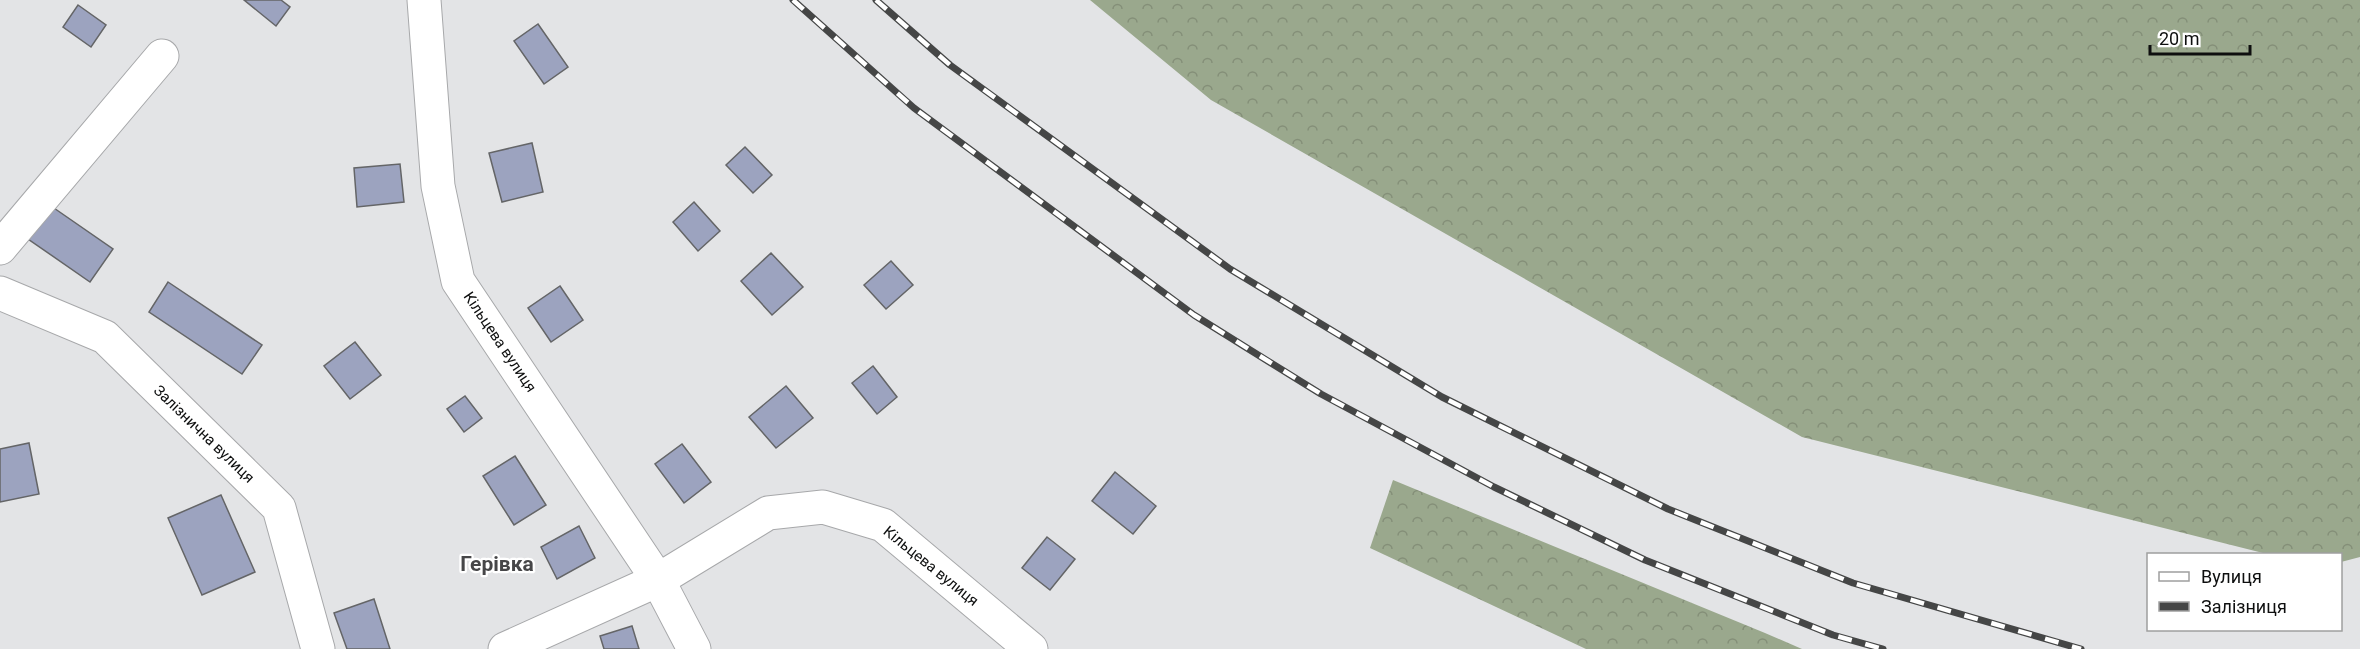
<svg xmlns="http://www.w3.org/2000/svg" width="2360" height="649" viewBox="0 0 2360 649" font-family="Roboto,sans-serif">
  <defs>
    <pattern id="forest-crowns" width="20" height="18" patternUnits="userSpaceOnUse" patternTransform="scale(1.5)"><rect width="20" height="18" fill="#9aa88d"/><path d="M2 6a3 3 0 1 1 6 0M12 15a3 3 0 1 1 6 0" fill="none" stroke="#848f78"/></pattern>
  </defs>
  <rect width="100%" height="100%" fill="#e3e4e6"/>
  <g fill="url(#forest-crowns)">
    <polygon points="1090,0 2360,0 2360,557 2341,562 2340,554 2267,554 1802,437 1211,100"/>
    <polygon points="1393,480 1765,633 1802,649 1586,649 1370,548"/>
  </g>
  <g fill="#9ca3bf" stroke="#646567" stroke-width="1.5">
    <polygon points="244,0 281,0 290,7 276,26"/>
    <polygon points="78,5 106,25 91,47 63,27"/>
    <polygon points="538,24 568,67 544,84 514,41"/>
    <polygon points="532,143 543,192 502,202 489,153"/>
    <polygon points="745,147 772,175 753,193 726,165"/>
    <polygon points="400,164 404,202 357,207 354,168"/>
    <polygon points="694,202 720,231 698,251 673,222"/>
    <polygon points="51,206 113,249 90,282 28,239"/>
    <polygon points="771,253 803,287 772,315 741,281"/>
    <polygon points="891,261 913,285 886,309 864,285"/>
    <polygon points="168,282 262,345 242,374 149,312"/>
    <polygon points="560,286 583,320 551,342 528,308"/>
    <polygon points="355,342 381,375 350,399 324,366"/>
    <polygon points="873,366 897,397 877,414 852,383"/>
    <polygon points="786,386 813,418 776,448 749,417"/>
    <polygon points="465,396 482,418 464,432 447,409"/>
    <polygon points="29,443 39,494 0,502 0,449"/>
    <polygon points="682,444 711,482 684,503 655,464"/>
    <polygon points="515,456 546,505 514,525 483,476"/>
    <polygon points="1115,472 1156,506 1133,534 1092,501"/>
    <polygon points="221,495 255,572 202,595 168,518"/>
    <polygon points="579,526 595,558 557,579 541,547"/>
    <polygon points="1047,537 1075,559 1050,590 1022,568"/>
    <polygon points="374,599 390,649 347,649 334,613"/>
    <polygon points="632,626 639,649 604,649 600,636"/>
  </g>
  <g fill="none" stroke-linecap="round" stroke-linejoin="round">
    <defs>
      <g id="street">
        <polyline points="424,0 438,186 458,281 658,580 694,649"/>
        <polyline points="0,248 162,56"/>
        <polyline points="0,293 105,337 279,508 318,649"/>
        <polyline points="505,649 658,580 768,513 823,507 883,525 1031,649"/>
      </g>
    </defs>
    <use href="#street" stroke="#a7a8aa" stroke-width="35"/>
    <use href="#street" stroke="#fff" stroke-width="33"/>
    <defs>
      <g id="rail">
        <polyline points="793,0 914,108 1194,315 1321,394 1494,487 1645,560 1833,635 1883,649"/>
        <polyline points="876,0 950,65 1230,269 1442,397 1668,509 1853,583 2081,649"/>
      </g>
    </defs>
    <use href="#rail" stroke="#454646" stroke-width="7"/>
    <use href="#rail" stroke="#fff" stroke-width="4.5" stroke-dasharray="14" stroke-linecap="butt"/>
  </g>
  <g text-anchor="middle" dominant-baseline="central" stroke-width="4.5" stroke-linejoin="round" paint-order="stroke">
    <g font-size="15" fill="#0e0f0f" stroke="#fff">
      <text transform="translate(500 342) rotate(56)">Кільцева вулиця</text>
      <text transform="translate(204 434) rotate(44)">Залізнична вулиця</text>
      <text transform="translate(931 566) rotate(39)">Кільцева вулиця</text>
    </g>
    <g font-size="21" font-weight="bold" fill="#464648" stroke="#fff">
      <text x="497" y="564">Герівка</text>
    </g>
  </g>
  <rect x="2147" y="553" width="195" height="78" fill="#ffffff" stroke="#9f9f9f" stroke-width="1.5"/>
  <rect x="2159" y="572" width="30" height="9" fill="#ffffff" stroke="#9f9f9f" stroke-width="1.5"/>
  <text x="2201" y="583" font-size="18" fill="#0e0f0f">Вулиця</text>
  <rect x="2159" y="602" width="30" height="9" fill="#454646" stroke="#9f9f9f" stroke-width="1.5"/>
  <text x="2201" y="613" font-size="18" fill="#0e0f0f">Залізниця</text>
  <path d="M2150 45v9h100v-9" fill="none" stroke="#0e0f0f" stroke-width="3"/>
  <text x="2159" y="45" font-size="18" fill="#0e0f0f" stroke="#ffffff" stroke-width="4.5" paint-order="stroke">20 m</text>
</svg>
